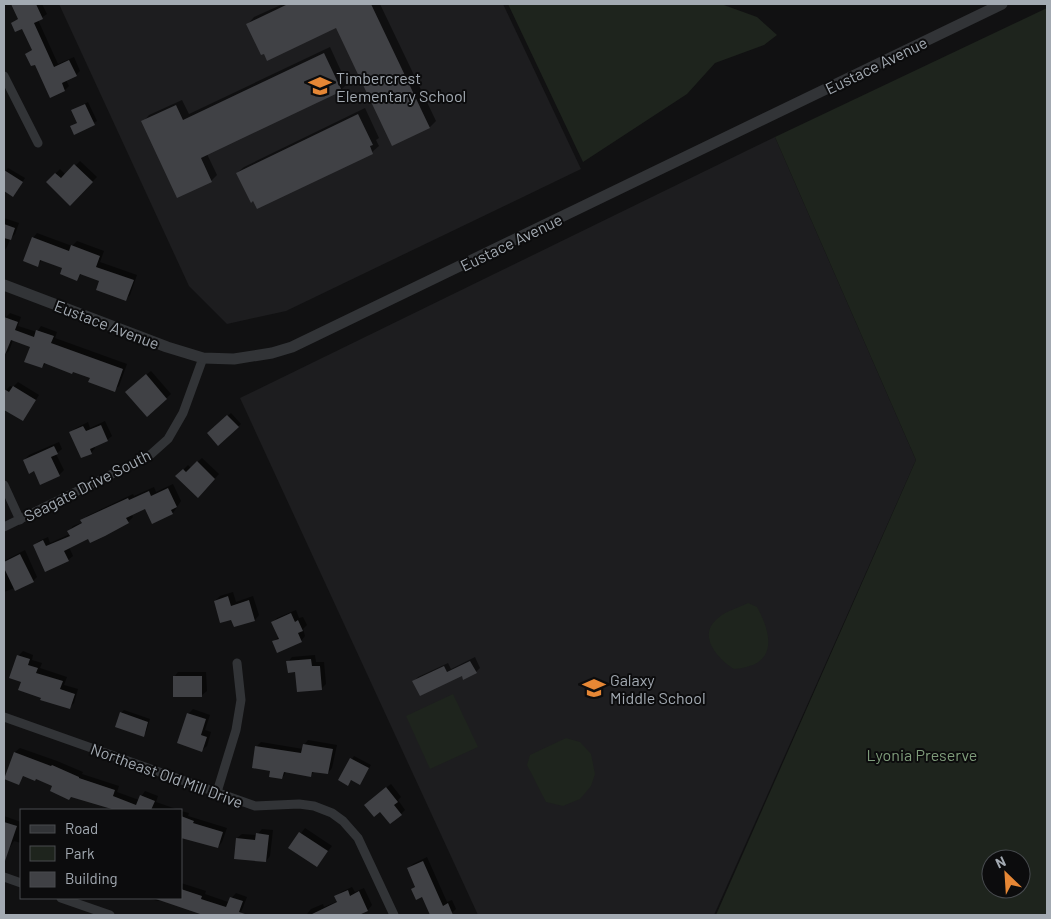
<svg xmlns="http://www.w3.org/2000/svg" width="1051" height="919" viewBox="0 0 1051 919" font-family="Barlow,sans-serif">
  <rect width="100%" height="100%" fill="#111112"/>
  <g fill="#1d1d1f">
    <polygon points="59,4 503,4 581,169 286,311 227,324 189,286"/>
    <polygon points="775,137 916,460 714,915 478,915 240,398"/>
  </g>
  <g fill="#1e241d" fill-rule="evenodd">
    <polygon points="508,4 721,4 757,17 777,35 764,45 715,63 687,94 583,162"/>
    <path d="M1047 8V915H716L916 460 775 137ZM991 859H1021V889H991Z"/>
    <path d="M748 603 757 607C774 638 776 666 734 669 718 659 697 636 717 619 725 611 738 608 748 603Z"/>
    <polygon points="453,694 478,747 430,769 406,716"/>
    <polygon points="566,738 580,742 591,754 595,774 591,786 580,799 563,806 546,802 527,765 530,755"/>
  </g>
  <g fill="#0007">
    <polygon points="14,4 42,4 47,14 38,20 58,64 74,57 80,71 76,75 66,80 69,86 65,90 51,96 35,63 27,54 33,49 22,27 12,23 19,18 13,5"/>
    <polygon points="283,4 380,4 436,121 430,127 392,144 337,27 248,24 254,17"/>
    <polygon points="330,47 347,84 341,90 207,154 217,175 211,181 143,122 149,115 182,100 189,114"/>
    <polygon points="88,102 97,121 75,133 71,126 78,122 73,110"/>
    <polygon points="365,108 379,138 376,140 379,146 372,152 237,173 244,167"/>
    <polygon points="80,161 97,177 70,204 47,182 60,169 66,175"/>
    <polygon points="8,168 25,178 13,196 4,190 4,173"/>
    <polygon points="4,218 19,223 15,234 10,239 7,247 4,251"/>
    <polygon points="37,233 72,246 77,241 104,251 100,262 137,275 130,295 126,299 100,280 82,273 77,279 64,268 42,260 37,266 33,238"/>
    <polygon points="10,313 21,317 18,326 37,332 41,326 57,332 55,338 127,364 119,386 114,390 91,377 73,370 46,363 42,367 31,346 13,340 9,351 4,355 4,319"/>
    <polygon points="151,371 171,394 147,415 131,387"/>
    <polygon points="18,382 39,395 23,420 4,408 4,392 10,386 13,387"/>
    <polygon points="231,413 241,424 218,444 209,433"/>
    <polygon points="105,421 112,436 107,440 94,446 95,448 91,453 71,432 76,428 88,422 90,428"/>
    <polygon points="59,442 62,449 56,454 64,470 59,475 34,470 24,460 29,455"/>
    <polygon points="202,458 219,474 198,496 177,476 188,465 191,468"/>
    <polygon points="173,484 181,501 173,513 145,507 131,514 133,517 128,522 88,537 69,547 73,556 68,560 35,545 39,541 48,537 50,543 70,534 69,531 73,526 83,522 87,516 133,494 134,496 154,487 156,492"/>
    <polygon points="25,550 37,577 33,581 4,592 4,561"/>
    <polygon points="233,592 236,602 253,596 259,615 255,620 232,618 215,601 220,596"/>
    <polygon points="296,610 299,618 303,617 307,625 303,629 305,636 301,641 274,642 279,636 273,622 277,618"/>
    <polygon points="23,651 33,655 32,660 42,663 40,668 67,677 64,685 78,689 74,703 69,708 42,697 22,681 18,656"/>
    <polygon points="315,655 316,662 324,662 326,684 322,688 296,671 288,662 292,657"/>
    <polygon points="475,657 480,668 476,672 414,681 418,677 448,663 451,669"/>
    <polygon points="178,672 206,672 207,691 202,695 174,677"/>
    <polygon points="193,709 210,715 205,730 211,732 207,746 202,750 188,714"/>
    <polygon points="124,710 150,719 146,732 143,735 121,713"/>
    <polygon points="308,740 337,745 332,768 328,773 315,771 311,775 287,771 282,778 271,770 257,746 261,742 303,749 304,745"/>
    <polygon points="20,748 57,761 83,772 82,774 119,786 117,792 139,800 145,791 158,796 156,802 179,810 119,810 72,796 36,778 24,775 19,783 5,778 15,752"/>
    <polygon points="354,756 371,765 362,780 352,779 348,784 339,780"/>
    <polygon points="391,784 401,797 398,800 405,810 401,814 370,800"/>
    <polygon points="181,811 189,813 188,816 227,828 222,842 218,847 181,836"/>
    <polygon points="4,816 21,822 21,843 14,841 9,849 4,847"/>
    <polygon points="305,828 332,846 317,865 290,848"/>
    <polygon points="262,829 273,830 270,856 266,861 237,838 242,834 257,835"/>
    <polygon points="427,857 447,902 452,900 456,909 452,913 453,915 432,915 423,895 412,889 416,885 409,868 413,864"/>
    <polygon points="181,883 206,891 205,894 228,902 236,893 247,897 240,915 206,915 160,899 158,901 146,898 181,898"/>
    <polygon points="352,887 355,892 364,888 372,905 368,910 356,915 307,915 307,914 311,909 323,904 324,907 338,901 336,897 341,892"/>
  </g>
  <g fill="#404145">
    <polygon points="11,4 36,4 43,19 34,23 54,67 69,60 77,76 62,83 65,91 50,98 35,65 31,66 25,54 32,50 22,29 15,32 11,23 18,19"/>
    <polygon points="288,4 371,4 430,128 392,146 336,28 267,61 264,54 261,55 246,24"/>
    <polygon points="324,53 342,91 201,158 212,182 177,198 141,121 176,105 183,120"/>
    <polygon points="85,104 95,125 74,135 70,126 77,123 71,110"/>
    <polygon points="358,114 373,145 370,146 373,154 257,209 253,201 251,203 236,173"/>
    <polygon points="74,164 93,182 70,206 46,182 55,173 61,178"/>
    <polygon points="4,170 23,182 13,197 4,191"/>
    <polygon points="4,224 15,228 11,240 4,238"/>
    <polygon points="32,237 69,251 71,245 100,256 96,267 134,280 126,301 96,290 99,281 80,274 77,281 60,274 62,268 40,260 38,267 23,261"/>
    <polygon points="4,317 18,322 15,330 34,337 36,330 54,336 51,343 123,369 115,392 88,382 90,378 73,372 72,374 44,363 42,368 24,362 30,347 11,340 4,357"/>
    <polygon points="146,374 167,399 147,417 125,392"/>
    <polygon points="13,386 36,400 23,421 4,410 4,389 9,392"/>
    <polygon points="227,415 239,427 218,446 207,433"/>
    <polygon points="101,425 108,441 90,449 92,454 81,458 69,432 83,426 86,431"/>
    <polygon points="54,446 58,454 51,457 60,476 40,485 34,471 29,474 23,460"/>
    <polygon points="197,461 215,479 198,498 175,476 183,469 186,472"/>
    <polygon points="168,488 177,507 171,510 173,514 152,524 145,509 126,518 129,523 105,536 90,543 88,539 64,551 69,561 45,572 33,545 43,540 46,546 70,536 67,531 82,523 80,520 128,498 129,500 149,491 151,496"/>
    <polygon points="20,554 34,582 15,591 4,568 4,562"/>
    <polygon points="228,596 231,606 249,600 255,621 234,627 231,620 220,623 214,601"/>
    <polygon points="291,613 295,622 298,620 303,631 298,633 302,642 277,653 272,641 279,639 271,622"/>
    <polygon points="17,655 30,659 28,665 38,668 36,673 63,681 60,689 75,694 70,709 40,700 41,698 18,690 21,682 9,678"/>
    <polygon points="311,659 312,666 320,666 322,690 297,692 295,672 288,673 286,661"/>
    <polygon points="470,661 477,673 463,680 462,676 420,696 412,681 444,666 447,672"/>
    <rect x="173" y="676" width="29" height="21"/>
    <polygon points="120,712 148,722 144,737 115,727"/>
    <polygon points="187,713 206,719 201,735 207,737 202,752 177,743"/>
    <polygon points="303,744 333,749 328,774 312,772 311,777 284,772 282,779 269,777 270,771 252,768 255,746 301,753"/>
    <polygon points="14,752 51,766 52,765 79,777 79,778 115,790 113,796 136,805 140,795 155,801 151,810 115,810 71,797 69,800 50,791 52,786 36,779 35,781 23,776 19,785 4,779"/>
    <polygon points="350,758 369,768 360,785 351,780 348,786 338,780"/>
    <polygon points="386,787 398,802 394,805 402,815 390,824 380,812 374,817 364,805"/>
    <polygon points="181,816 194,821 193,823 223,832 218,848 181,838"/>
    <polygon points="4,822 17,826 5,861 4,861"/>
    <polygon points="299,832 328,851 317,867 288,848"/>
    <polygon points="256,833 269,835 266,862 234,859 236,838 255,840"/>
    <polygon points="423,861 443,906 448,903 453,915 430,915 422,897 416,900 411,889 415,887 407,868"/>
    <polygon points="181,889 202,896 201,899 226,907 230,897 243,901 239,912 245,914 245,915 203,915 156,899 156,898 181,898"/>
    <polygon points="348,890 350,896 359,891 368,911 359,915 310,915 337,902 334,896"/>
  </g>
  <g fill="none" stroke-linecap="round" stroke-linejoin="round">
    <g stroke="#323437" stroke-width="9">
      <polyline points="4,76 38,143"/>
      <polyline points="4,485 20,520"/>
      <polyline points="4,527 149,456 168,439 183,413 203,358"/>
      <polyline points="4,717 255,806 299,804 314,806 332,813 343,821 358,838 394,915"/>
      <polyline points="217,792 236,730 241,700 237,663"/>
      <polyline points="4,877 21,883"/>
      <polyline points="61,898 110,915"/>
    </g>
    <polyline stroke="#323437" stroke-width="11" points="4,285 167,347 203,358 234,359 272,353 292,347 1002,4"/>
  </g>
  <defs>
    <symbol id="school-bare" viewBox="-9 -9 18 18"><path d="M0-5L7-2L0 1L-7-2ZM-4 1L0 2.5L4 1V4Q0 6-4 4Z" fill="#e68735" stroke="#0c0c0d" stroke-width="2.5" paint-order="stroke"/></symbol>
  </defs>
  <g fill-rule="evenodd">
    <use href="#school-bare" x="304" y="70" width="32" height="32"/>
    <use href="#school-bare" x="578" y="672" width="32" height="32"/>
  </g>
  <g text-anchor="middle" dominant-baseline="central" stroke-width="4" stroke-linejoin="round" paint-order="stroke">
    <g font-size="16" fill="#a3aab2" stroke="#0c0c0d">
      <text transform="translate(876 65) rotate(-26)">Eustace Avenue</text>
      <text transform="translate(511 242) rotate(-26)">Eustace Avenue</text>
      <text transform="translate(107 324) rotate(21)">Eustace Avenue</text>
      <text transform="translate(87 485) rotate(-27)">Seagate Drive South</text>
      <text transform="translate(167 775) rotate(20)">Northeast Old Mill Drive</text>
    </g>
    <g font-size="16" fill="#a3aab2" stroke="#0c0c0d" text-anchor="start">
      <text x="336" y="77">Timbercrest<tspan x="336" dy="18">Elementary School</tspan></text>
      <text x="610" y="679">Galaxy<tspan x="610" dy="18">Middle School</tspan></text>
    </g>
    <g font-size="16" fill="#7f9c7b" stroke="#0c0c0d">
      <text x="922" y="754">Lyonia Preserve</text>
    </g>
  </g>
  <rect width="1051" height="919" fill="none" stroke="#a3aab2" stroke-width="10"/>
  <rect x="20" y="809" width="162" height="90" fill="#0c0c0d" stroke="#484b4f"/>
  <rect x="30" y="825" width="25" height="8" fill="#323437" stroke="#484b4f"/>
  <text x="65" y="834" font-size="15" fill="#a3aab2">Road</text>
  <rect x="30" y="846" width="25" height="15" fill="#1e241d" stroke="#484b4f"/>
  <text x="65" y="859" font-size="15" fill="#a3aab2">Park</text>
  <rect x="30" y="872" width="25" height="15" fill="#404145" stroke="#484b4f"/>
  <text x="65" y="884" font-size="15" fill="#a3aab2">Building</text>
  <g transform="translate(1006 874) rotate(335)"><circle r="24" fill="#0c0c0d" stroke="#484b4f"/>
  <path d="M0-4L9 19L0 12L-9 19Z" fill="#e68735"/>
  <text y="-8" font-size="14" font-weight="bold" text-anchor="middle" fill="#a3aab2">N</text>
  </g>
</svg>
